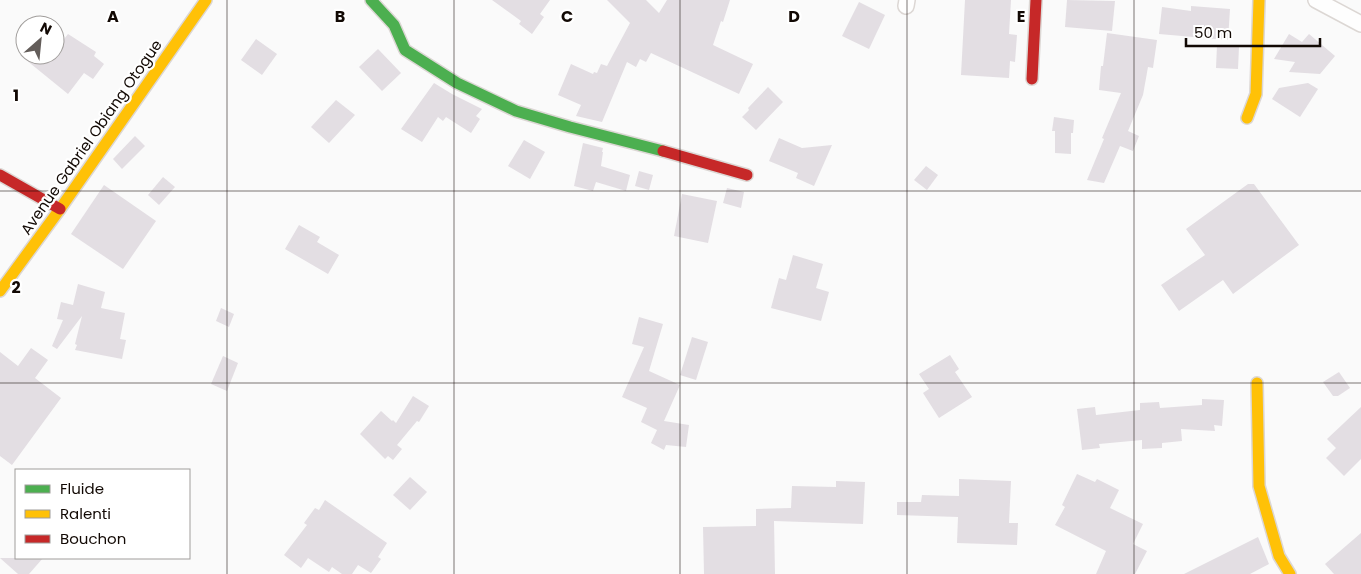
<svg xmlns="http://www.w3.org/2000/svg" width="1361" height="574" viewBox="0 0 1361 574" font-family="Poppins,sans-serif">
  <rect width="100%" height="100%" fill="#fafafa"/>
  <g fill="#e3dee3">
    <polygon points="492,0 550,0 540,14 544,17 532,34 519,24 521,21"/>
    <polygon points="607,0 646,0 659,13 667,0 730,0 723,22 721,21 713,45 753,64 739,94 651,53 646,62 640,59 636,67 627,62 602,122 576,116 581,105 558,95 571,64 593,74 594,72 597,73 601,64 607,66 630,23"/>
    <polygon points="965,0 1011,0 1009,34 1017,35 1015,62 1010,61 1009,78 961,75"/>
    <polygon points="1067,0 1115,1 1112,31 1065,27"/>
    <polygon points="859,2 885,15 869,49 842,36"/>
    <polygon points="1191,6 1230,9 1228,40 1159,34 1162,7 1191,11"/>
    <polygon points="1107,33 1157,40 1153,68 1148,67 1143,95 1128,131 1139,136 1133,151 1120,146 1104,183 1087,180 1104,139 1102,138 1121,93 1099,90 1101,66 1103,66"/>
    <polygon points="68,34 96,52 94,56 104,64 93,79 84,73 68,94 20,55 55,55 55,51"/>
    <polygon points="1289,34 1302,42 1309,34 1335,56 1320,74 1289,72 1295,62 1274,59"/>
    <polygon points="256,39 277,54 262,75 241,60"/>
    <polygon points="1217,45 1239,47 1238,69 1216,68"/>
    <polygon points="378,49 401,73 382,91 359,67"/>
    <polygon points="434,83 452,94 482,109 476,116 480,119 471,133 446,117 443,121 438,117 422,142 401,129"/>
    <polygon points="1308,83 1318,89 1300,117 1272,99 1279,88"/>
    <polygon points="768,87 783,102 756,130 742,117 749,110 748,108"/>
    <polygon points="336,100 355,115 329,143 311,127"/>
    <polygon points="1054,117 1074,120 1073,133 1071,133 1071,154 1055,153 1055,131 1052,131"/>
    <polygon points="135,136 145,146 122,169 113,159"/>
    <polygon points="779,138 802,148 832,145 814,186 796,178 798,173 769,161"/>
    <polygon points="524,140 545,152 530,179 508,166"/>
    <polygon points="583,143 603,148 602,152 603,152 601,166 630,175 626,191 596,182 593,191 574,186"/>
    <polygon points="926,166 938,175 927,190 914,180"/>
    <polygon points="639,171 653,175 649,190 635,186"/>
    <polygon points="163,177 175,187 159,205 148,195"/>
    <polygon points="1248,184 1254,184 1299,245 1233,294 1223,280 1179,311 1161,285 1205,255 1186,229"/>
    <polygon points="104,185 156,221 123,269 71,234"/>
    <polygon points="727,188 744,192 741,208 723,203"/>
    <polygon points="682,194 717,201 708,243 674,236"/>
    <polygon points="299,225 320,237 317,242 339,255 328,274 285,249"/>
    <polygon points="793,255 823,264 816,288 829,292 821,321 771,308 779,278 786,280"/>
    <polygon points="78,284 105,292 101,308 125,313 120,339 126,340 122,359 75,350 77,345 75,344 82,316 57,349 52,346 63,320 57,319 61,302 73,305"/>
    <polygon points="221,308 234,314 229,327 216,321"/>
    <polygon points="639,317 663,324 649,371 680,385 664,421 689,425 686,447 666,445 664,450 651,443 657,430 641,422 647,408 622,397 644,347 632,344"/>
    <polygon points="692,337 708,342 696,380 680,375"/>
    <polygon points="31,348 48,360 35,378 61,398 12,465 0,456 0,352 18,366"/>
    <polygon points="950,355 959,369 955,372 972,397 939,418 923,393 929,389 919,374"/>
    <polygon points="223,356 238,363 227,391 211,384"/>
    <polygon points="1339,372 1350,388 1338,396 1333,396 1323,382"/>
    <polygon points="413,396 429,406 419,422 417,421 397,445 402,449 393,460 388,456 385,459 360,434 381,411 392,421 393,420 396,423"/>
    <polygon points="1202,399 1224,400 1222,426 1214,425 1215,431 1181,429 1182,441 1162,443 1162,448 1142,449 1142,440 1099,444 1100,448 1082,450 1077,409 1095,407 1096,415 1140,410 1140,403 1159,402 1160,408 1202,405"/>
    <polygon points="1361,407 1361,459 1344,476 1326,458 1336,448 1327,439"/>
    <polygon points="1077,474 1095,482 1097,479 1119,490 1110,508 1143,524 1133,544 1147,551 1135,574 1096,574 1106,551 1055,525 1065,507 1062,505"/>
    <polygon points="410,477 427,492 410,510 393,495"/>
    <polygon points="959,479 1011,481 1009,523 1018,523 1017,545 957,543 958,517 897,515 897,502 921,502 922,495 959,496"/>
    <polygon points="836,481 865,482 863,524 774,521 775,574 704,574 703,527 756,526 756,509 791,508 792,486 836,487"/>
    <polygon points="325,500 387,543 378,557 381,559 371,573 358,565 352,574 342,574 332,567 329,572 308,558 301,568 284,555 307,525 304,523 315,508 319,510"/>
    <polygon points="1361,533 1361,574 1334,574 1325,564"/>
    <polygon points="1258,537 1269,564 1250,574 1184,574"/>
    <polygon points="0,558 43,558 29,574 18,574"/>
  </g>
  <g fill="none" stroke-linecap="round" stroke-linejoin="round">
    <defs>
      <g id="street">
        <polyline points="1316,0 1361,24"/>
        <polyline points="906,6 907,0"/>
      </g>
      <polyline id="fast" points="371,0 394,25 405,50 457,83 516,111 570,127 663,151"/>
      <g id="slow">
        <polyline points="1247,118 1256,94 1259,0"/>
        <polyline points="0,291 60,209 206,0"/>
        <polyline points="1257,383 1259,486 1279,556 1290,574"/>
      </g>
      <g id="jam">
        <polyline points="1032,79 1036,0"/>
        <polyline points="663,151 747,175"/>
        <polyline points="0,175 60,209"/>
      </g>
    </defs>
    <use href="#street" stroke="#dcd7d4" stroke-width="18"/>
    <use href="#fast" stroke="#dcd7d4" stroke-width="14"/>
    <use href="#slow" stroke="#dcd7d4" stroke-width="14"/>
    <use href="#jam" stroke="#dcd7d4" stroke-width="14"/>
    <use href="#street" stroke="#fefefe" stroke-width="15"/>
    <use href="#fast" stroke="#4caf50" stroke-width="11"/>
    <use href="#slow" stroke="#ffc107" stroke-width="11"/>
    <use href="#jam" stroke="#c62828" stroke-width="11"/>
  </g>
  <path fill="none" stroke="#120904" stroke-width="1" stroke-opacity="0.55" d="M227 0V574M454 0V574M680 0V574M907 0V574M1134 0V574M0 191H1361M0 383H1361"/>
  <g text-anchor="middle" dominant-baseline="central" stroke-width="4.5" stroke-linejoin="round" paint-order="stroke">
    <g font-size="15" fill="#120904" stroke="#fff">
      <text transform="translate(91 137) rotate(-55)">Avenue Gabriel Obiang Otogue</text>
    </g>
  </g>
  <g font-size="16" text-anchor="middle" font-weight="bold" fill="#120904" stroke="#fff" stroke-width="4.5" stroke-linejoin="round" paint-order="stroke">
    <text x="113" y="22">A</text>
    <text x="340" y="22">B</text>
    <text x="567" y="22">C</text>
    <text x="794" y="22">D</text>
    <text x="1021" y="22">E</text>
    <text x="16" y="101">1</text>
    <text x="16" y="293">2</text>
  </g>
  <rect x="15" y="469" width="175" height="90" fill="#ffffff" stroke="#a09d9b"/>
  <rect x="25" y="485" width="25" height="8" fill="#4caf50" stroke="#a09d9b"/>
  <text x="60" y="494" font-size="15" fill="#120904">Fluide</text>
  <rect x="25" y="510" width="25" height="8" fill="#ffc107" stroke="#a09d9b"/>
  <text x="60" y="519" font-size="15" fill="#120904">Ralenti</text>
  <rect x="25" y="535" width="25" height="8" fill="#c62828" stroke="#a09d9b"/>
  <text x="60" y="544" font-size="15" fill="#120904">Bouchon</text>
  <g transform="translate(40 40) rotate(27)"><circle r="24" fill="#ffffff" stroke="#a09d9b"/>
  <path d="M0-4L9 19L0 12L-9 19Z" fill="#635d5a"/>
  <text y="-8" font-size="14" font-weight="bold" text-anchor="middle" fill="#120904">N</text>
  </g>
  <path d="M1186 38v8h134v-8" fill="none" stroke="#120904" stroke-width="2.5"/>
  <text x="1194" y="38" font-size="15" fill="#120904" stroke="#ffffff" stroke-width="4" paint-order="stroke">50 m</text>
</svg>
